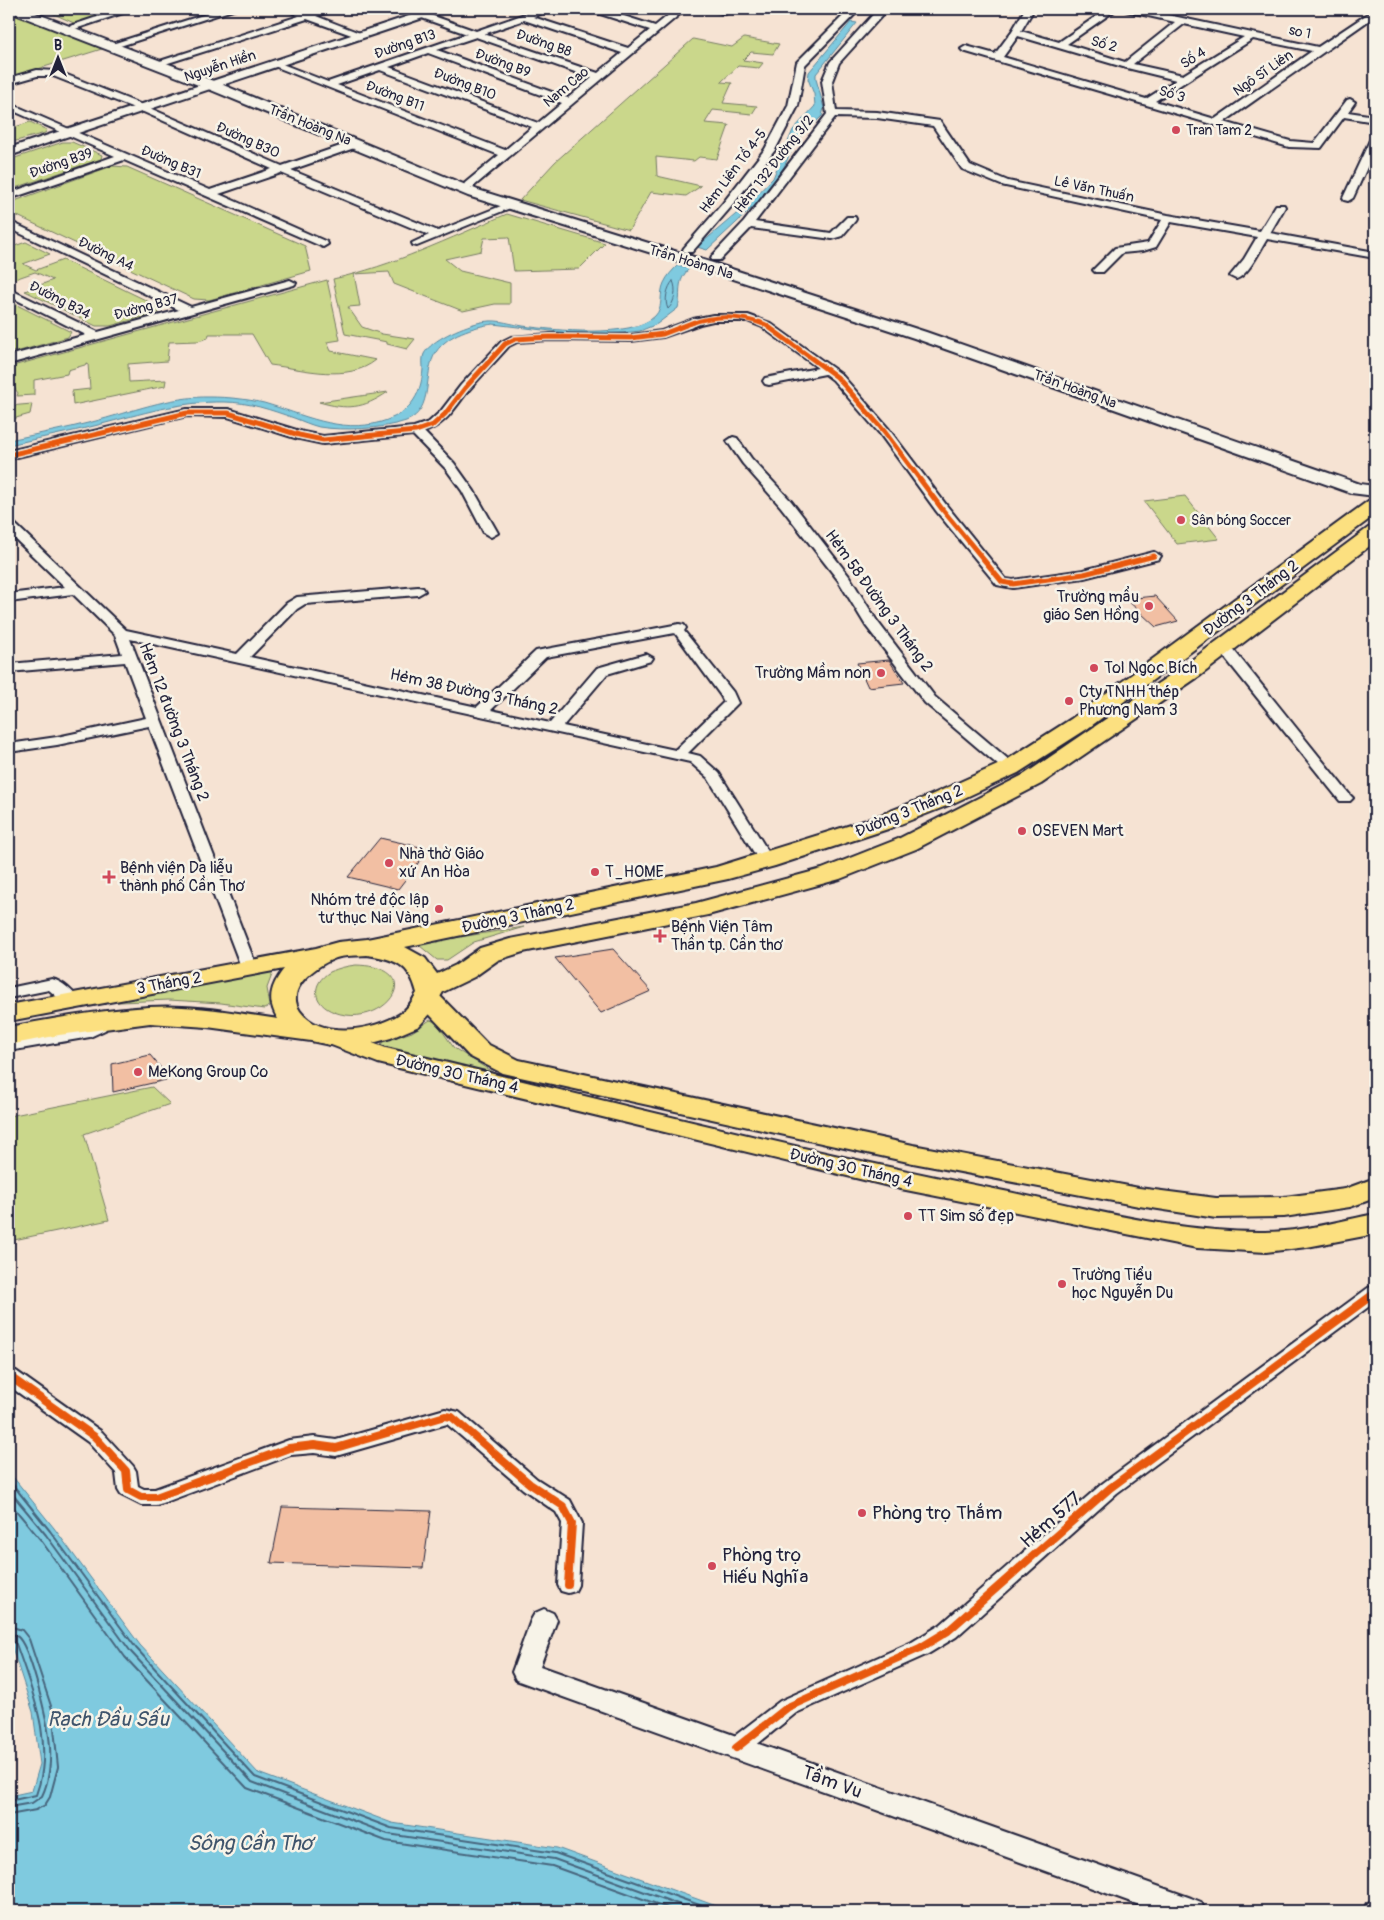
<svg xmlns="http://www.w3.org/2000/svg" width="1384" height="1920" viewBox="0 0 1384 1920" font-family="Pangolin,sans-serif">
  <rect width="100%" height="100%" fill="#f6e3d3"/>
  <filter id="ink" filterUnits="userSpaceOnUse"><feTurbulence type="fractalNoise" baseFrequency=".02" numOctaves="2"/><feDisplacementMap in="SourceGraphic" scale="10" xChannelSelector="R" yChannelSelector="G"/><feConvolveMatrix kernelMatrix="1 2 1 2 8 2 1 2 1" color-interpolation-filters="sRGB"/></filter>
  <g filter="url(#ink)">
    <g fill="#cad78b" stroke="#767c63">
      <polygon points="9,9 19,9 105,48 9,78 9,21 14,21 15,15 9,13"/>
      <polygon points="43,9 83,9 101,16 76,24"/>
      <polygon points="744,38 779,44 773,54 751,52 743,60 763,63 759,68 738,66 721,82 732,83 723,103 757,106 752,114 713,110 705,123 729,125 717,159 699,157 694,161 656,157 657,176 701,186 686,196 651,192 629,230 520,200 555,162 693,39 732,47"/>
      <polygon points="30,122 47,130 45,133 9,143 9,129"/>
      <polygon points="63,142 72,142 102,155 101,159 9,190 9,160"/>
      <polygon points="112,166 127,167 305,246 311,271 209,300 194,299 9,212 9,203"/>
      <path d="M507 214 605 243 579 269 514 271 509 237 484 238 481 251 445 259 460 271 510 283V304H495L463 311 394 284 389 272 354 274 360 306 348 307 362 327 382 334 415 339 407 349 387 344V342L345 334 333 279C393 266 450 238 507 214Z"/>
      <polygon points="26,242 50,254 23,264 36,270 63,260 162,308 158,313 110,326 96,326 25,291 53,280 35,272 9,281 9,248"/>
      <path d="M327 280 340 340 327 342 331 351 376 360C348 383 304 369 270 365L252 334H209L208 338 198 341 169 342 167 361 128 364 129 382 166 380 165 386 73 405 72 391 90 389 88 364 68 370 67 374 34 380V395L17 396 18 393 13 386 9 387V367Z"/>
      <polygon points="9,301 71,332 68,337 16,352 9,351"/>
      <path d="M388 392C363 409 347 410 319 402Z"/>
      <polygon points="32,404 30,414 9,420 9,406"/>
      <polygon points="1185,496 1219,539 1177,544 1144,501"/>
      <polygon points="524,927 474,942 447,960 437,960 420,946 422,943"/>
      <path d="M356 965C432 967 384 1031 334 1012 313 1004 310 984 330 972 338 968 347 966 356 965Z"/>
      <polygon points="268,971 273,972 267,988 270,1006 264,1009 221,1003 169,1000 96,1003"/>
      <polygon points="430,1020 436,1022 454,1048 494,1073 381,1047 382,1042 412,1032"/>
      <polygon points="152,1087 170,1104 84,1134 109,1220 14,1240 9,1234 9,1116"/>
    </g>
    <g fill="#7fcadf" stroke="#5a879d">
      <polygon points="851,22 857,23 816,74 816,79 824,108 822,116 795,142 784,167 764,197 707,250 697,247 748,204 773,178 793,130 815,106 814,94 808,79 809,72"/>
      <path d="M678 265 690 268C675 282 682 292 678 308L657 324 640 331 622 333 584 335 493 324C473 327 448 334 436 352 422 373 435 410 406 421 383 429 343 431 319 427 311 425 302 421 294 418 271 410 249 402 224 402 180 401 141 414 98 425 68 433 38 438 9 445V440C37 434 65 429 92 422 131 412 169 396 210 397 227 397 247 399 264 403 302 414 340 434 381 422 408 414 421 398 423 369 423 364 422 358 424 354 432 339 462 327 477 323 496 318 505 323 523 326 554 330 632 339 655 316 664 307 659 293 664 283 667 276 673 270 678 265Z"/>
      <polygon points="9,1472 54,1528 140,1645 258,1773 392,1823 557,1848 730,1911 9,1911 9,1796 32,1791 40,1764 33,1712 9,1638"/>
    </g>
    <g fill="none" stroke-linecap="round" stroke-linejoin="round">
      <path stroke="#47657d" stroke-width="1" d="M673 281C677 289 675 303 668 309 664 301 667 287 673 281Z"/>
      <g stroke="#47657d" stroke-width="2">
        <polyline points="9,1480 50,1531 136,1648 255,1777 391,1828 555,1853 716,1911"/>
        <polyline points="9,1490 46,1535 131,1652 252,1782 388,1834 554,1859 697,1911"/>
        <polyline points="9,1502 40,1539 125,1657 247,1788 386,1841 552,1866 676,1911"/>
        <polyline points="9,1626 22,1630 29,1639 52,1709 58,1767 50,1797 45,1805 36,1810 9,1815"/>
        <path d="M9 1633C13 1634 16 1635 19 1638 32 1653 49 1726 50 1747 51 1762 49 1782 42 1796L32 1803 9 1807"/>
        <path d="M9 1640 16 1644C33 1693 55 1744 36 1795L9 1801"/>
      </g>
    </g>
    <g fill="#f2bfa3" stroke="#22223b">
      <polygon points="1155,596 1178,621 1156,627 1126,599"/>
      <polygon points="889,660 904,683 868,687 857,663"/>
      <polygon points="380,838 429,849 398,889 348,877"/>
      <polygon points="613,949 651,991 601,1013 555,958"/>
      <polygon points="150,1055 170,1079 113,1092 112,1064"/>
      <polygon points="282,1507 431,1511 423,1568 271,1563"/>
    </g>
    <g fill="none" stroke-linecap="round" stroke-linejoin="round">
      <defs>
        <g id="minor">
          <polygon points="121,9 135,9 75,29 70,26"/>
          <polygon points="222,9 236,9 120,46 114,46 112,44"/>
          <polygon points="285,9 297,9 308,13 321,9 333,9 332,11 316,16 365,35 360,38 357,37 307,19 165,64 159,64 157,62 299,16"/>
          <path d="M539 9H552L533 17 628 48 650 30 591 11 590 9H602L655 26 676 9H686L473 187H465L464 185 465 183 499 155 269 64 274 61 277 62 328 82 467 34 419 17V13H425L476 31ZM524 20 622 53 598 73 484 34ZM476 37 592 78 568 98 437 50ZM428 53 562 103 538 123 389 67ZM380 70 532 127 505 150 337 85Z"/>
          <polygon points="709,9 727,9 730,11 725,14"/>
          <polygon points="850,9 860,9 805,65 798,106 775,150 731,207 692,252 684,252 683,250 684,248 723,203 765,149 788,106 797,62"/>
          <path d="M878 9H888L839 63 832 81 836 111 877 112 940 121 970 165 1008 181 1168 215 1260 231 1276 205H1284L1285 207 1270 233 1375 252V258L1267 239C1260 250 1248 276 1236 279L1230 276 1244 259 1257 237 1171 222 1156 247 1143 251 1122 253 1103 272H1095L1093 270 1115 248 1148 243 1162 220 1001 185 962 169 933 126 877 118 835 117 755 222 831 233 847 217H855L856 219 855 221 842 236 832 239 751 228 720 260H712L711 258 712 256 744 222 827 114 822 81 830 62Z"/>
          <path d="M1025 9H1034L1021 31 1059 42 1107 9H1117L1067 44 1125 62 1175 22 1126 11 1125 9H1140L1318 47 1375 9V16L1224 122 1290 141 1314 143 1347 100 1350 99 1355 102 1348 112 1375 116V122L1344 117 1321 148 1289 147 963 51 961 49 966 46 995 54 1012 31ZM1184 24 1244 37 1183 75 1133 64ZM1018 36 1123 67 1176 80 1146 99 1003 57ZM1253 39 1312 51 1215 119 1155 101Z"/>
          <polygon points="37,70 57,71 145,106 282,166 352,142 360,142 360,146 291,170 438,231 506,204 510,203 515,206 417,246 413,245 412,243 429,235 281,173 219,194 327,242 328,244 323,247 124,160 9,199 9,193 115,156 9,109 9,103 210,190 272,169 139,110 53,76 37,76 9,84 9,78"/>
          <polygon points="1375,137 1375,150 1353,198 1348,201 1344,200 1343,198 1370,140"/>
          <polygon points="9,221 191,307 290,280 296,283 294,285 9,364 9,356 86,335 9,296 9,289 98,332 179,310 9,228"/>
          <path d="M713 315H748L770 323 841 374 888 428 947 506 1006 579 1013 580 1084 570 1154 552 1161 556 1159 559 1084 578 1013 588 997 585 937 512 880 434 833 380 825 374 769 385 765 384 763 381 765 378 818 368 762 327 747 321H713L700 324 663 337 631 341 550 340 517 342 509 346C496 361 482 375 469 390 454 408 447 424 424 432L454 463 474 491 498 533 491 537 484 533 462 491 446 469 413 435 323 444 295 438 228 417 187 416 9 459V451L187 409H228L303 432 323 436 414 427 429 422 441 411 461 385 501 342 511 337 550 334 631 335 661 331 693 319Z"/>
          <polygon points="733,437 737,438 751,458 791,501 849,576 877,621 935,697 1015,765 1017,768 1015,771 1005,771 925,703 866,626 838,580 781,507 743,464 727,441"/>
          <path d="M9 522 14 523 126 630 237 654 287 603 297 597 418 587 423 588 425 591 418 595 305 604 297 609 250 657 477 707 536 651 679 624 684 625 686 628 684 631 733 692 738 703 688 753 700 756 719 773 774 861 771 864H761L708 778 690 762 130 639 257 968 255 972H243L149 726 57 745 9 752V744L57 737 146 718 125 662 9 672V664L122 654 115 635 73 594 9 602V594L65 587 9 533ZM675 633 721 696 724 702 675 750 563 726 607 674 651 661 653 658 646 654 597 668 550 723 491 710 546 657Z"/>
          <polygon points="1223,642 1228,643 1350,795 1353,798 1350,801 1340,801 1218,649 1216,646"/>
          <path d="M52 979C62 981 74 992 80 1001L78 1005C65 1008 58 997 49 990L9 998V988Z"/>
          <path d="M104 1015 110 1016 112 1020 105 1030 90 1037 9 1051V1041C32 1037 58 1035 80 1028 90 1025 95 1017 104 1015Z"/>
          <polygon points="1375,1286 1375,1302 1117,1493 956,1637 928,1654 796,1713 744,1755 736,1757 728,1755 725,1748 728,1741 780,1701 912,1642 940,1625 1103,1483 1368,1288"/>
          <polygon points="9,1369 16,1371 102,1432 133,1466 136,1471 138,1486 144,1489 155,1489 289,1440 314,1437 336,1440 445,1409 459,1412 537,1479 570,1500 582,1523 578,1585 575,1591 568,1593 561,1591 558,1585 562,1523 556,1512 523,1489 447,1424 336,1456 314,1453 291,1455 163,1503 156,1505 141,1505 121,1495 118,1490 116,1473 88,1442 9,1386"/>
          <polygon points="1375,1900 1375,1911 1363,1911 1367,1903"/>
        </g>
        <g id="tertiary">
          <polygon points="430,9 446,9 444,11 9,156 9,148"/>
          <polygon points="544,1609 553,1613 557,1620 540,1666 1191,1898 1201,1902 1205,1911 1156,1911 516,1680 512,1672 531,1620 535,1613"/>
        </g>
        <polygon id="secondary" points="9,9 25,9 216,82 478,190 713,263 926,332 1360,484 1375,486 1375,496 1351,493 914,338 703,269 468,196 206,88 10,12"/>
        <g id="primary">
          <polygon points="427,990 436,992 487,1044 519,1060 913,1145 1139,1188 1216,1198 1284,1197 1345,1189 1375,1178 1375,1198 1350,1207 1284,1217 1216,1218 1139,1206 913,1163 511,1075 502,1073 469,1056 414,998 418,992"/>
          <path d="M335 1029 386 1048C590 1097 794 1149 999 1190 1086 1208 1176 1233 1265 1232 1301 1232 1339 1221 1375 1214V1234L1307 1247 1266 1252 1197 1248 901 1189 378 1063 326 1043 322 1037 326 1031Z"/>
        </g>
        <path id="trunk" d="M1375 499V515L1087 729 1018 773 949 805 888 829 775 866 728 879 405 947 425 958 437 974 456 965 480 948 510 939 696 903 822 869 898 839 1025 774 1185 665 1368 528 1375 526V542L1201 675 1041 784 916 849 840 879 708 915 523 952 498 960 474 977 443 992 430 1014 419 1026 391 1038 365 1045H330L311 1041 207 1027 150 1023 59 1035 9 1045V1027C55 1018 102 1010 149 1007 191 1004 236 1013 278 1019 266 1000 271 985 284 969L9 1021V1005L316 948 338 942 367 939 716 867 870 819 931 795 1002 763 1071 719 1368 501ZM367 955C395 959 410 964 417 993 412 1001 408 1009 400 1014 375 1030 321 1040 300 1011 284 987 318 965 336 958 346 955 357 956 367 955Z"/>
      </defs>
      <use href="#minor" stroke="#22223b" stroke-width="4"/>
      <use href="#tertiary" stroke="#22223b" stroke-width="4"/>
      <use href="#secondary" stroke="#22223b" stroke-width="4"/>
      <use href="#primary" stroke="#22223b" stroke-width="4"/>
      <use href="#trunk" stroke="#22223b" stroke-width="4"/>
      <use href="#minor" fill="#f7f3e8" fill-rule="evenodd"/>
      <use href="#tertiary" fill="#f7f3e8" fill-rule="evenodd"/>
      <use href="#secondary" fill="#f7f3e8" fill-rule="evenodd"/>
      <use href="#primary" fill="#fce080" fill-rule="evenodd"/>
      <use href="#trunk" fill="#fce080" fill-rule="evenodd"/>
      <defs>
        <path id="cycleway-far2" d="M690 324C712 315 740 315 762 324"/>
        <g id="cycleway-far1">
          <polyline points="759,322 766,325 837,377 884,431 942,509 1002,582 1013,584 1084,574 1154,556"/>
          <polyline points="9,455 187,413 228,413 299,435 323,440 416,431 433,425 445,414 465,388 505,344 515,339 550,337 631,338 663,334 694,322"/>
        </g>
        <g id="cycleway">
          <polyline points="9,1376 95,1437 126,1471 128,1490 141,1497 156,1497 289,1448 314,1445 336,1448 445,1416 452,1417 530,1484 563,1506 572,1523 568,1585"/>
          <polyline points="736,1748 788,1707 920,1648 948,1631 1110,1488 1375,1293"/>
        </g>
      </defs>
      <use href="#cycleway-far2" stroke="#f7f3e8" stroke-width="5.5"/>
      <use href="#cycleway-far1" stroke="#f7f3e8" stroke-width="8"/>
      <use href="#cycleway" stroke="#f7f3e8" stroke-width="11"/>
      <use href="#cycleway-far2" stroke="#e8590c" stroke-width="4"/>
      <use href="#cycleway-far1" stroke="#e8590c" stroke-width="5"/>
      <use href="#cycleway" stroke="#e8590c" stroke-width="8"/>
    </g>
  </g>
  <g fill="#d1495b" stroke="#f7f3e8" stroke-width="2">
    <circle cx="1176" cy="130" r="5"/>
    <circle cx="1181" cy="520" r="5"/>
    <circle cx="1149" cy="606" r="5"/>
    <circle cx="1094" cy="668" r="5"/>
    <circle cx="881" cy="673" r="5"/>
    <circle cx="1069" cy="701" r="5"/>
    <circle cx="1022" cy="831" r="5"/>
    <circle cx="389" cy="863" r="5"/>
    <circle cx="595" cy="872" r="5"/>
    <path d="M106.5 869.5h5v5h5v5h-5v5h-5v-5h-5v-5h5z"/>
    <circle cx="439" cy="909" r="5"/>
    <path d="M657.5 928.5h5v5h5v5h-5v5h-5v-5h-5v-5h5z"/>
    <circle cx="138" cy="1072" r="5"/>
    <circle cx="908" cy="1216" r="5"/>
    <circle cx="1062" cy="1284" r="5"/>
    <circle cx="862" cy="1513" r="5"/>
    <circle cx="712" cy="1566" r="5"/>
  </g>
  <g text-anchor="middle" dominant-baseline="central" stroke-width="5" stroke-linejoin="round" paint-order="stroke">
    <g font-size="14" fill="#22223b" stroke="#f7f3e8">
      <text transform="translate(1300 32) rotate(12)">so 1</text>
      <text transform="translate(544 43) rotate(19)">Đường B8</text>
      <text transform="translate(405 44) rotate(-19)">Đường B13</text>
      <text transform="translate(1104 44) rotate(16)">Số 2</text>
      <text transform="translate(1193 58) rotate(-33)">Số 4</text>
      <text transform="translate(503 63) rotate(20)">Đường B9</text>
      <text transform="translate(220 66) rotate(-18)">Nguyễn Hiền</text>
      <text transform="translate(1263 73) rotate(-35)">Ngô Sĩ Liên</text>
      <text transform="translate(465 84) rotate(21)">Đường B10</text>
      <text transform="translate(566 87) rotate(-40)">Nam Cao</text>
      <text transform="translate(1172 94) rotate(17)">Số 3</text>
      <text transform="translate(395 96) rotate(21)">Đường B11</text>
      <text transform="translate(310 125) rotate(22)">Trần Hoàng Na</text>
      <text transform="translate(248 140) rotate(24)">Đường B30</text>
      <text transform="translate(171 162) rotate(23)">Đường B31</text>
      <text transform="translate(61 163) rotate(-19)">Đường B39</text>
      <text transform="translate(774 164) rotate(-52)">Hẻm 132 Đường 3/2</text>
      <text transform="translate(733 171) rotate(-53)">Hẻm Liên Tổ 4-5</text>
      <text transform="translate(1094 189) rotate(12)">Lê Văn Thuấn</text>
      <text transform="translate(106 254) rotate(26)">Đường A4</text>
      <text transform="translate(691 262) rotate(17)">Trần Hoàng Na</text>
      <text transform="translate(60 300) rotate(27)">Đường B34</text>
      <text transform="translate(146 307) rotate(-15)">Đường B37</text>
      <text transform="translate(1075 389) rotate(20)">Trần Hoàng Na</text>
    </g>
    <g font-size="14" fill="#22223b" stroke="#f7f3e8" text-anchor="start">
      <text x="1186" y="130">Tran Tam 2</text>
      <text x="1191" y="520">Sân bóng Soccer</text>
    </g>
    <g font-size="16" fill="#22223b" stroke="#f7f3e8" text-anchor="start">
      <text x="1139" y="597" text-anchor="end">Trường mẩu<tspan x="1139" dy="18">giáo Sen Hồng</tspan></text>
      <text x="1104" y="668">Tol Ngọc Bích</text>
      <text x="871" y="673" text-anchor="end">Trường Mầm non</text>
      <text x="1079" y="692">Cty TNHH thép<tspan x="1079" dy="18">Phương Nam 3</tspan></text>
      <text x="1032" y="831">OSEVEN Mart</text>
      <text x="399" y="854">Nhà thờ Giáo<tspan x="399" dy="18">xứ An Hòa</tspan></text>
      <text x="120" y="868">Bệnh viện Da liễu<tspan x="120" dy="18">thành phố Cần Thơ</tspan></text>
      <text x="605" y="872">T_HOME</text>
      <text x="429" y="900" text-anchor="end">Nhóm trẻ độc lập<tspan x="429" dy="18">tư thục Nai Vàng</tspan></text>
      <text x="671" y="927">Bệnh Viện Tâm<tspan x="671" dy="18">Thần tp. Cần thơ</tspan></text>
      <text x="148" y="1072">MeKong Group Co</text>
      <text x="918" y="1216">TT Sim số đẹp</text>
      <text x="1072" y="1275">Trường Tiểu<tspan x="1072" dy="18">học Nguyễn Du</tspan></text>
    </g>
    <g font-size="16" fill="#22223b" stroke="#f7f3e8">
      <text transform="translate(1251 598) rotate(-37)">Đường 3 Tháng 2</text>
      <text transform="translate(879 601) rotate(54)">Hẻm 58 Đường 3 Tháng 2</text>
      <text transform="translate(474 692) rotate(12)">Hẻm 38 Đường 3 Tháng 2</text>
      <text transform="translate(174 722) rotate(69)">Hẻm 12 đường 3 Tháng 2</text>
      <text transform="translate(909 811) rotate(-22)">Đường 3 Tháng 2</text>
      <text transform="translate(518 916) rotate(-12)">Đường 3 Tháng 2</text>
      <text transform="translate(169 983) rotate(-10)">3 Tháng 2</text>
      <text transform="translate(457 1074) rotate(13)">Đường 30 Tháng 4</text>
      <text transform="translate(851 1168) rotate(13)">Đường 30 Tháng 4</text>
    </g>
    <g font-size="19" fill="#22223b" stroke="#f7f3e8" text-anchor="start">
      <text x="872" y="1513">Phòng trọ Thắm</text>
      <text x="722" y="1555">Phòng trọ<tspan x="722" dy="22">Hiếu Nghĩa</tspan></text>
    </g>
    <g font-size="19" fill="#22223b" stroke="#f7f3e8">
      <text transform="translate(1051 1520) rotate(-41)">Hẻm 577</text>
      <text transform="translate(832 1782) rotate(20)">Tầm Vu</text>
    </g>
    <g font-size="21" font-style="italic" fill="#3e546c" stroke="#f7f3e8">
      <text x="108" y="1719">Rạch Đầu Sấu</text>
      <text x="250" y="1843">Sông Cần Thơ</text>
    </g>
  </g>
  <rect width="1384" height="1920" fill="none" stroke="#f7f3e8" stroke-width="30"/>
  <rect x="15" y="15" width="1354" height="1890" fill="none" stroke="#22223b" stroke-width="2" filter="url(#ink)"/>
  <g transform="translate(58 58)" stroke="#f7f3e8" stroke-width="4" paint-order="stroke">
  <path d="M0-4L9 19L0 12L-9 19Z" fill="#22223b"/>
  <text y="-8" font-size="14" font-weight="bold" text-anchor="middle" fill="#22223b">B</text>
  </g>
</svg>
